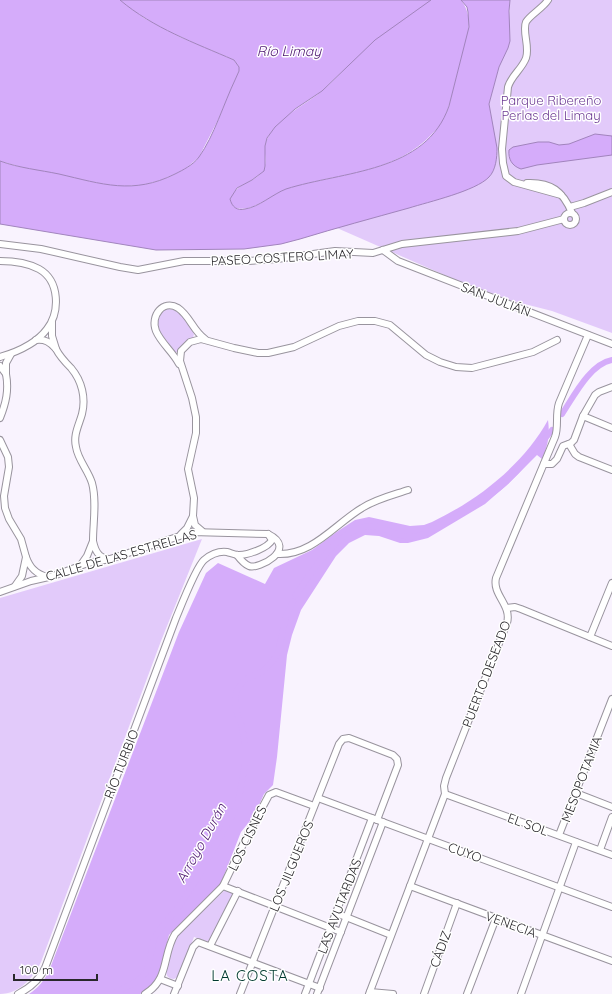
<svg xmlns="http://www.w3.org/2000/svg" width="612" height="994" viewBox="0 0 612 994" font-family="Quicksand,sans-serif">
  <rect width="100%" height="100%" fill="#f9f3fe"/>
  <g fill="#e2cafa">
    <polygon points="510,0 612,0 612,333 552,311 490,295 337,228 445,197 479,183 489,177 494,169 497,154 489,104 499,67 509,21"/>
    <path d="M168 309C181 309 189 323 194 334L193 338 185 343 177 352H174L159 332 158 328 157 318 163 310Z"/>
    <path d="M202 539 161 641 41 962C33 978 19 994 0 994V598Z"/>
    <path d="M225 890 232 892 233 894 209 942 194 937 179 976 174 979C169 979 166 976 166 971L173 943 178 935Z"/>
  </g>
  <g fill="#d5acfa">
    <polygon points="0,0 120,0 144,18 180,37 234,60 239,67 239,71 218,120 199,157 184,170 161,180 143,185 127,186 111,186 28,169 0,161"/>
    <path d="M431 0H461C476 20 466 42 460 64 455 81 452 100 445 116 442 125 433 133 426 140 386 176 333 173 285 190 269 196 254 212 235 208L231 204 230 199C238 182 252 184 262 172 268 165 264 154 265 146 266 139 271 132 275 127 289 111 308 103 323 90 337 78 348 65 360 53 380 32 406 14 431 0Z"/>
    <path d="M548 420C550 435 548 446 542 459L537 455 509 483 485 504 428 538 408 543H400L379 536 365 535 349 543 336 556 301 610 292 635 287 655 277 757 273 785 264 794 254 816 241 832 221 883 169 935 158 978 149 988 140 994H29C38 988 44 981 49 971L179 632 206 573 218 563 265 584 274 568 312 550 338 531 355 520 369 517 410 526 424 525 432 522C478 500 523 465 548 420Z"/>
  </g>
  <g fill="#d5acfa" stroke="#a184bc">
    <path d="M120 0H431L375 40 322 91 295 109 275 127 267 138 265 146V166L264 171 252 180 237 188 230 199C232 207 237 211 245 209 259 207 273 194 286 189 343 171 426 173 449 106L469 27 468 12 467 7 461 0H510L509 11 510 41 508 48 499 67 489 104 497 148C497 157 496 170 489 177 476 191 428 202 409 208 373 218 336 228 300 239L281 244 244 249 156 250 0 224V161C19 168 40 170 59 174 102 184 133 195 175 174 183 170 193 165 199 157 214 136 224 103 235 80L239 71V67L234 60C195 43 153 28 120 0Z"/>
    <path d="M595 134 612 136V155L537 165 521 169C512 166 508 159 509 150L513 147 538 142H549L559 145 569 144Z"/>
  </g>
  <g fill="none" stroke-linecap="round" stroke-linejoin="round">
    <g stroke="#d5acfa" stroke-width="6">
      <path d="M562 414C574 396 590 364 612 360"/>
      <path d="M296 595C312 571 344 519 378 527 393 531 405 541 421 535 435 530 447 522 459 515 472 506 487 498 499 488 519 471 536 450 552 430"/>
      <polyline points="113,994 138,981 146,972 149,964 154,938 162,927 180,905 198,877 234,812 239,798 245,764 245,744 242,727 237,713 235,699 237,690 244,680 262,672 272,662 278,653 286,616 293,602"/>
    </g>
    <defs>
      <g id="minor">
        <path d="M548 0C543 8 530 15 526 22 522 31 530 47 526 58 522 69 511 76 508 87L502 149 503 163 506 176 514 182 561 195"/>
        <path d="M527 183C551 182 563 191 572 213"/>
        <polyline points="570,207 584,203 612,192"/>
        <circle cx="570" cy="219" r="6"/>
        <polyline points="0,244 41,249 120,267 138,270 184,261 248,261 277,259 335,251 373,253 402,244 518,231 564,219"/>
        <polyline points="383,250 398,261 612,344"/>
        <path d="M0 261C13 261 28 263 39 269 60 281 60 312 47 329 36 344 17 352 0 357"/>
        <path d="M36 340C45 339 50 342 56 349L52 336V322"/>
        <path d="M56 349C60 357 65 362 71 368 82 381 86 398 82 414 79 425 73 435 76 447 78 460 88 470 92 483 97 501 93 523 93 541"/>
        <path d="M179 364C173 352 161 343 156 331 150 316 163 299 178 308 190 316 193 331 205 339"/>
        <polyline points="0,366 6,374 6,363 11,354"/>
        <polyline points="583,416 612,428"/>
        <path d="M0 418C6 403 9 390 6 374"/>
        <polyline points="0,440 8,457 9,467 4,496 5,508 9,519 21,539 26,557"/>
        <polyline points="569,444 575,454 579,457 612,470"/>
        <polyline points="544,464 552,464 557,459 563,446 571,443 574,440 583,416 595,395 599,392 612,387"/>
        <polyline points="193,516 194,498 188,469 196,433 196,417 192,398 180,361 181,351 190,342 201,339 234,348 258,353 268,353 294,347 339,326 358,321 375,321 390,325 426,355 440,362 456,367 472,368 533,352 557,340"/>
        <polyline points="181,534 187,528 193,516 195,525 202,531"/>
        <path d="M277 554C312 556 335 524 362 508 376 499 393 495 408 490"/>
        <path d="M80 566 87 556 93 541C95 550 98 558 109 559"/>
        <path d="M15 586 22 576 26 557C30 568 36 574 47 577"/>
        <path d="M0 592 31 581 53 576 88 563 110 559 192 532 268 534C299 549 258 570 249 566 244 564 240 559 237 555"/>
        <polyline points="507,608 515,607 521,609 612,646"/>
        <polyline points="590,637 612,583"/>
        <polyline points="576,793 612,807"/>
        <polyline points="445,794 612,855"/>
        <polyline points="318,798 612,907"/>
        <polyline points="559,835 612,699"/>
        <polyline points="600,850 612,817"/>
        <polyline points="223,886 341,932"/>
        <polyline points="410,886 612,961"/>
        <polyline points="336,913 391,935"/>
        <polyline points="210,946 238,891"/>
        <polyline points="160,979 178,986"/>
        <polyline points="370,992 393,994"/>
        <path d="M18 994C30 988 39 981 45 968L176 618C181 606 196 567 204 560 210 555 219 551 227 552 231 553 235 555 239 555 248 555 268 548 272 540L268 534"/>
        <path d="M145 994C170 979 162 955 175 934L223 886 247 836 269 795 276 792 314 806"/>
        <polyline points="174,994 193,947 198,942 320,988"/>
        <polyline points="240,994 339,744 343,739 349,738 393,755 397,759 398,765 377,820"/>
        <polyline points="305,994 372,818"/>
        <polyline points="317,994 383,822"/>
        <path d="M369 994 445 794 444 786 446 778 507 623C512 605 492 595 496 578L555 437C559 426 555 415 559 403L588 335"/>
        <polyline points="424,994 457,903"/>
        <polyline points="467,994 496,918"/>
        <polyline points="521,994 576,842"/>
      </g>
    </defs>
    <use href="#minor" stroke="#99949e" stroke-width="8"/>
    <use href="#minor" stroke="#fff" stroke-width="6"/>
  </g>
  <g text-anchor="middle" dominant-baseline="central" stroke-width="3" stroke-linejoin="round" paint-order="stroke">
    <g font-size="13" fill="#6b3892" stroke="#fff">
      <text x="551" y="100">Parque Ribereño<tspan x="551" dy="15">Perlas del Limay</tspan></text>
    </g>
    <g font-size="13" fill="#29272b" stroke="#fff">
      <text transform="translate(282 257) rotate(-3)">PASEO COSTERO LIMAY</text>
      <text transform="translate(496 299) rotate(21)">SAN JULIÁN</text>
      <text transform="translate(121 555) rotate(-16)">CALLE DE LAS ESTRELLAS</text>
      <text transform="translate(486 674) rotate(-69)">PUERTO DESEADO</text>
      <text transform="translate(121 764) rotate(-69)">RÍO TURBIO</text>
      <text transform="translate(581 779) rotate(-69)">MESOPOTAMIA</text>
      <text transform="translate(528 824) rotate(20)">EL SOL</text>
      <text transform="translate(247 838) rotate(-64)">LOS CISNES</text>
      <text transform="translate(465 852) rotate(20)">CUYO</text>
      <text transform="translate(291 866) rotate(-68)">LOS JILGUEROS</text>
      <text transform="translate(339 906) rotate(-69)">LAS AVUTARDAS</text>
      <text transform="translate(511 924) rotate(20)">VENECIA</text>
      <text transform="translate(440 949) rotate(-70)">CÁDIZ</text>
    </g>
    <g font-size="14" font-style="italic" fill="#4d1670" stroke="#fff">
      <text x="289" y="51">Río Limay</text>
      <text transform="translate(201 843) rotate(-61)">Arroyo Durán</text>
    </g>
    <g font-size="15" letter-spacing="1" fill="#003a2f" stroke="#fff">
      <text x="250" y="975">LA COSTA</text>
    </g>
  </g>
  <path d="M14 974v6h83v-6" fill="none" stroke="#29272b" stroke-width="2"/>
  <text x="20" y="974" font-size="12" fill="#29272b" stroke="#ffffff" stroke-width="3" paint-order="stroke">100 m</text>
</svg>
